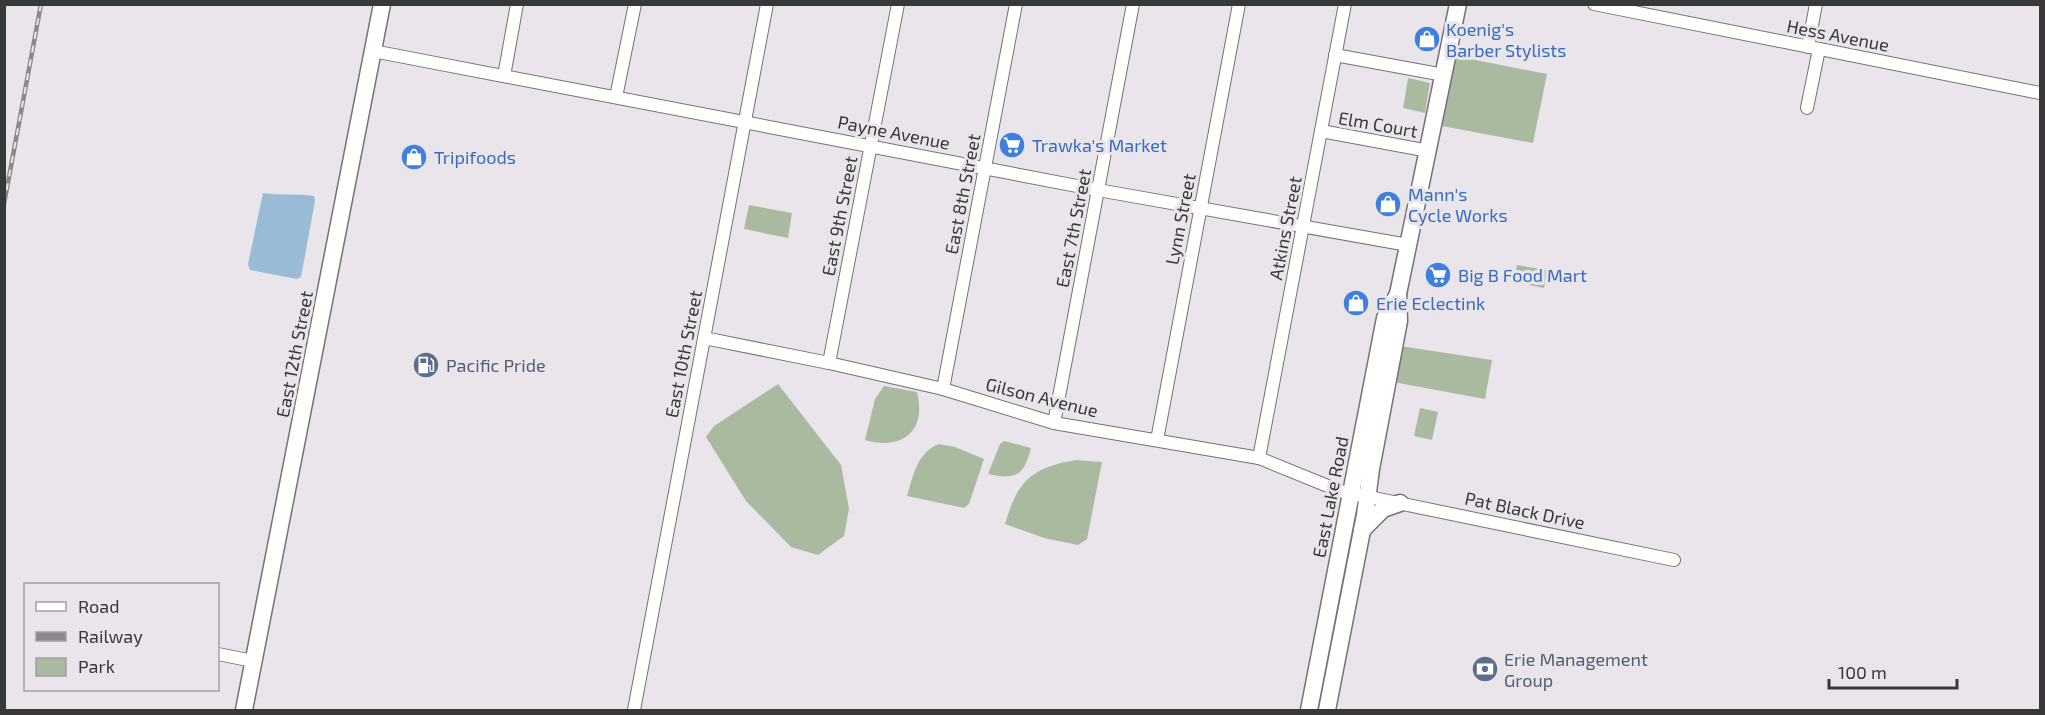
<svg xmlns="http://www.w3.org/2000/svg" width="2045" height="715" viewBox="0 0 2045 715" font-family="'Exo 2',sans-serif">
  <rect width="100%" height="100%" fill="#eae5eb"/>
  <g fill="#aabaa1">
    <polygon points="1455,56 1547,74 1533,143 1442,126"/>
    <polygon points="1408,78 1430,83 1425,113 1403,108"/>
    <polygon points="749,205 792,213 788,238 744,229"/>
    <polygon points="1517,265 1547,270 1544,288 1514,282"/>
    <polygon points="1400,346 1492,360 1485,399 1393,382"/>
    <polygon points="778,384 841,465 849,509 844,536 818,555 791,547 746,501 706,437 714,426"/>
    <path d="M884 386 917 392C927 430 903 451 865 440L875 399Z"/>
    <polygon points="1420,408 1438,412 1432,440 1414,436"/>
    <path d="M1004 441 1031 448C1024 476 1016 480 988 474L1000 444Z"/>
    <path d="M939 444 955 447 984 459 969 504 964 508 907 496C913 476 918 451 939 444Z"/>
    <path d="M1076 460 1102 462 1087 539 1078 545 1044 538 1005 524C1018 480 1031 468 1076 460Z"/>
  </g>
  <path fill="#99bbd6" d="M263 193C280 196 296 193 314 196L315 201 301 277 297 279 250 270 248 264Z"/>
  <g fill="none" stroke-linecap="round" stroke-linejoin="round">
    <defs>
      <g id="minor">
        <polyline points="1594,4 2040,93"/>
        <polyline points="1808,47 1816,4"/>
        <polyline points="373,51 1098,190 1408,245"/>
        <polyline points="1335,55 1444,75"/>
        <polyline points="504,76 517,4"/>
        <polyline points="616,97 635,4"/>
        <polyline points="1807,108 1819,49"/>
        <polyline points="1321,131 1429,151"/>
        <polyline points="704,338 829,363 943,389 1054,423 1259,458 1340,491 1674,560"/>
        <polyline points="829,363 898,4"/>
        <polyline points="943,389 1016,4"/>
        <polyline points="1054,423 1133,4"/>
        <polyline points="1157,440 1239,4"/>
        <polyline points="1259,458 1345,4"/>
        <polyline points="218,654 253,661"/>
        <polyline points="634,710 767,4"/>
      </g>
      <g id="major">
        <polyline points="1362,530 1383,509 1400,503"/>
        <polyline points="244,710 382,4"/>
        <polyline points="1309,710 1385,318 1398,294"/>
        <polyline points="1327,710 1365,515 1371,469 1399,321 1398,294 1458,4"/>
      </g>
    </defs>
    <use href="#minor" stroke="#757176" stroke-width="14"/>
    <use href="#major" stroke="#757176" stroke-width="19"/>
    <use href="#minor" stroke="#fff" stroke-width="12"/>
    <use href="#major" stroke="#fff" stroke-width="16"/>
    <defs>
      <polyline id="rail" points="4,204 41,4"/>
    </defs>
    <use href="#rail" stroke="#8c898d" stroke-width="4.5"/>
    <use href="#rail" stroke="#eae5eb" stroke-width="2" stroke-dasharray="7" stroke-linecap="butt"/>
  </g>
  <defs>
    <symbol id="shop-disc" viewBox="-11 -11 22 22"><circle r="9.5" fill="#3f7fe0" stroke="#eae5eb"/><path d="M-5-2.5h2.3a2.7 3.5 0 0 1 5.4 0H5L5.5 6h-11ZM-1.5-2.5h3a1.5 2.3 0 0 0-3 0Z" fill="#fff"/></symbol>
    <symbol id="supermarket-disc" viewBox="-11 -11 22 22"><circle r="9.5" fill="#3f7fe0" stroke="#eae5eb"/><path d="M-6-5.5h2.5l.6 2H6L4.5 2H-2.5L-4.4-4H-6ZM-1.5 3.2a1.3 1.3 0 1 0 .1 0ZM3 3.2a1.3 1.3 0 1 0 .1 0Z" fill="#fff"/></symbol>
    <symbol id="fuel-disc" viewBox="-11 -11 22 22"><circle r="9.5" fill="#5c6f8a" stroke="#eae5eb"/><path d="M-5.5-6h7V0h2V4h1.3V-2.5L3-4.5l.8-.8L6-3V5H2.5V1h-1V6h-7ZM-4.2-4.7v3.2H.2V-4.7Z" fill="#fff"/></symbol>
    <symbol id="bank-disc" viewBox="-11 -11 22 22"><circle r="9.5" fill="#5c6f8a" stroke="#eae5eb"/><path d="M-6-4H6V4H-6ZM0-2.3a2.3 2.3 0 1 0 0 4.6a2.3 2.3 0 1 0 0-4.6Z" fill="#fff"/></symbol>
  </defs>
  <g fill-rule="evenodd">
    <use href="#shop-disc" x="1412" y="24" width="30" height="30"/>
    <use href="#supermarket-disc" x="997" y="130" width="30" height="30"/>
    <use href="#shop-disc" x="399" y="142" width="30" height="30"/>
    <use href="#shop-disc" x="1373" y="189" width="30" height="30"/>
    <use href="#supermarket-disc" x="1423" y="260" width="30" height="30"/>
    <use href="#shop-disc" x="1341" y="288" width="30" height="30"/>
    <use href="#fuel-disc" x="411" y="350" width="30" height="30"/>
    <use href="#bank-disc" x="1470" y="654" width="30" height="30"/>
  </g>
  <g text-anchor="middle" dominant-baseline="central" stroke-width="6" stroke-linejoin="round" paint-order="stroke">
    <g font-size="18" fill="#366cbe" stroke="#eae5eb" text-anchor="start">
      <text x="1446" y="29">Koenig's<tspan x="1446" dy="21">Barber Stylists</tspan></text>
      <text x="1032" y="145">Trawka's Market</text>
      <text x="434" y="157">Tripifoods</text>
      <text x="1408" y="194">Mann's<tspan x="1408" dy="21">Cycle Works</tspan></text>
      <text x="1458" y="275">Big B Food Mart</text>
      <text x="1376" y="303">Erie Eclectink</text>
    </g>
    <g font-size="18" fill="#383739" stroke="#eae5eb">
      <text transform="translate(1838 35) rotate(11)">Hess Avenue</text>
      <text transform="translate(1378 124) rotate(10)">Elm Court</text>
      <text transform="translate(894 132) rotate(11)">Payne Avenue</text>
      <text transform="translate(962 194) rotate(-79)">East 8th Street</text>
      <text transform="translate(839 216) rotate(-79)">East 9th Street</text>
      <text transform="translate(1180 219) rotate(-79)">Lynn Street</text>
      <text transform="translate(1073 228) rotate(-79)">East 7th Street</text>
      <text transform="translate(1285 228) rotate(-79)">Atkins Street</text>
      <text transform="translate(294 354) rotate(-79)">East 12th Street</text>
      <text transform="translate(683 354) rotate(-79)">East 10th Street</text>
      <text transform="translate(1042 397) rotate(14)">Gilson Avenue</text>
      <text transform="translate(1330 497) rotate(-79)">East Lake Road</text>
      <text transform="translate(1525 510) rotate(12)">Pat Black Drive</text>
    </g>
    <g font-size="18" fill="#4e5e75" stroke="#eae5eb" text-anchor="start">
      <text x="446" y="365">Pacific Pride</text>
      <text x="1504" y="659">Erie Management<tspan x="1504" dy="21">Group</tspan></text>
    </g>
  </g>
  <rect width="2045" height="715" fill="none" stroke="#383739" stroke-width="12"/>
  <rect x="24" y="583" width="195" height="108" fill="#eae5eb" stroke="#a39fa4" stroke-width="1.5"/>
  <rect x="36" y="602" width="30" height="9" fill="#ffffff" stroke="#a39fa4" stroke-width="1.5"/>
  <text x="78" y="613" font-size="18" fill="#383739">Road</text>
  <rect x="36" y="632" width="30" height="9" fill="#8c898d" stroke="#a39fa4" stroke-width="1.5"/>
  <text x="78" y="643" font-size="18" fill="#383739">Railway</text>
  <rect x="36" y="658" width="30" height="18" fill="#aabaa1" stroke="#a39fa4" stroke-width="1.5"/>
  <text x="78" y="673" font-size="18" fill="#383739">Park</text>
  <path d="M1829 679v9h128v-9" fill="none" stroke="#383739" stroke-width="3"/>
  <text x="1838" y="679" font-size="18" fill="#383739" stroke="#eae5eb" stroke-width="4.5" paint-order="stroke">100 m</text>
</svg>
